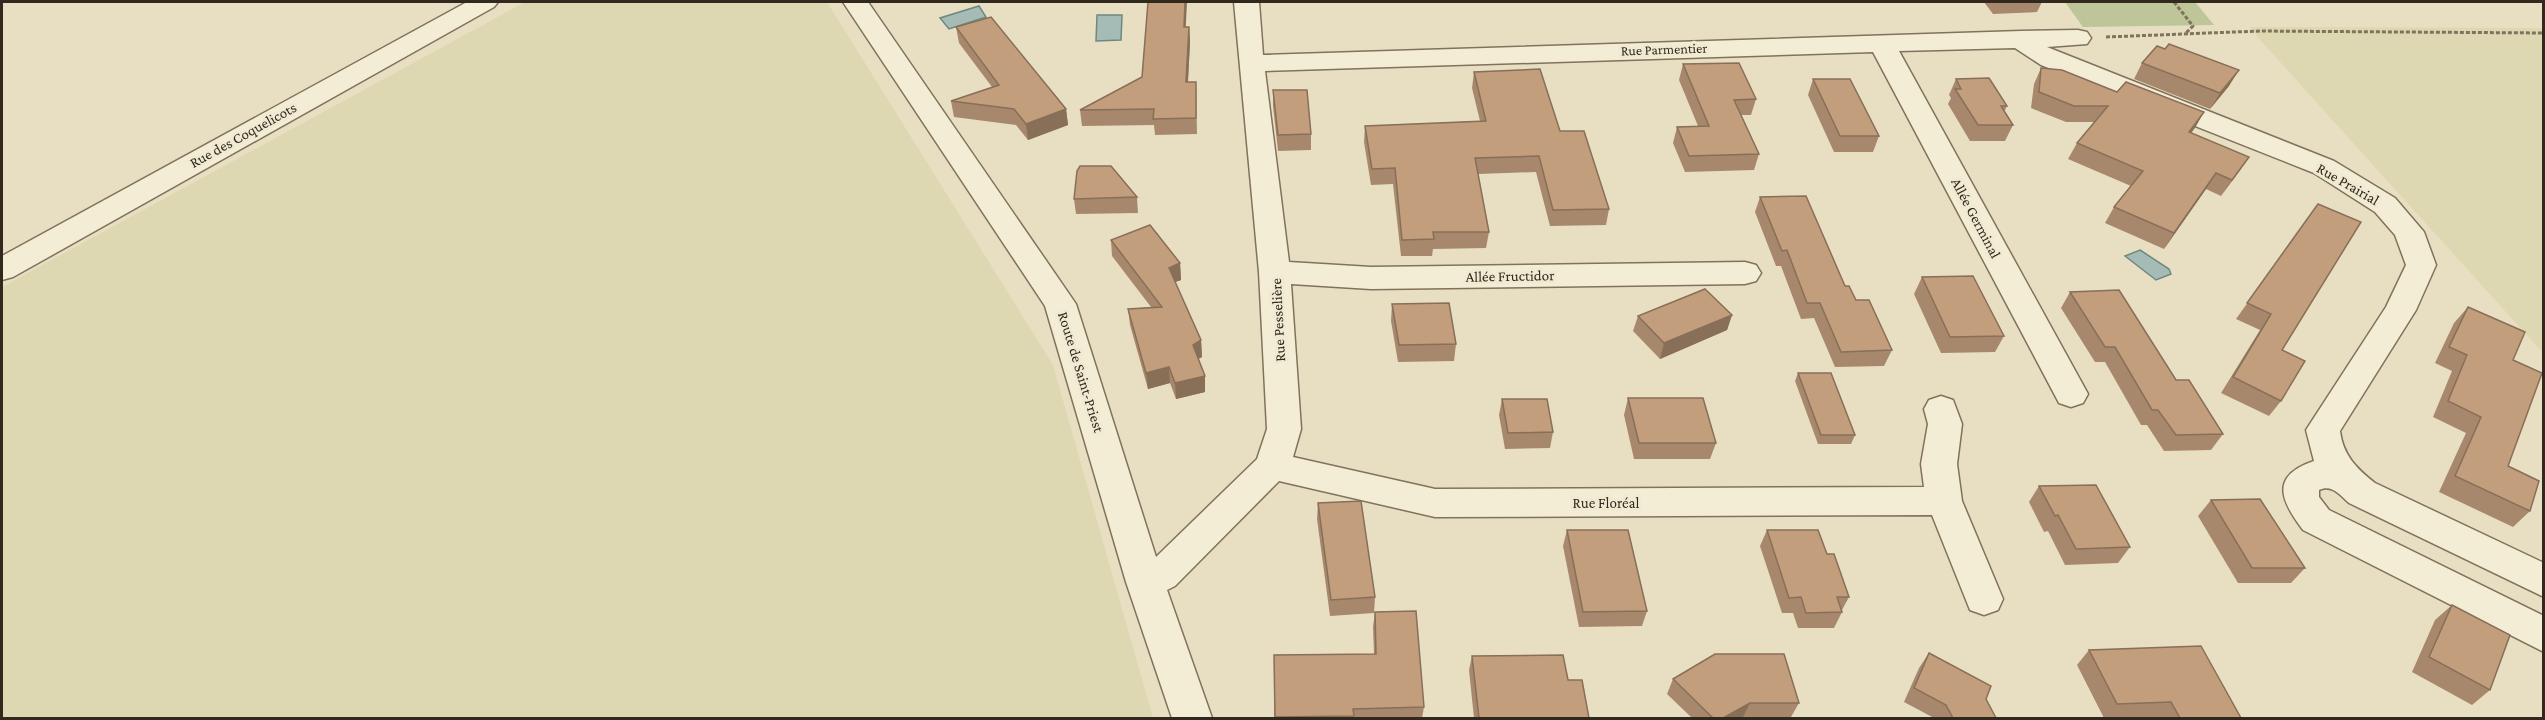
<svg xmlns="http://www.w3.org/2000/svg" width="2545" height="720" viewBox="0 0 2545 720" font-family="'Crimson Pro',serif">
  <rect width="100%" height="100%" fill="#e8dfc3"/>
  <g fill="#ddd8b2">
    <polygon points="525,2 827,2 1053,365 1153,718 2,718 2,287"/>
    <polygon points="2250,27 2543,28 2543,353 2261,41"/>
  </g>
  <polygon fill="#bdc599" points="2065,2 2195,2 2214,25 2083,27"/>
  <g fill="#a5bcb6" stroke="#6d8883" stroke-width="1.5">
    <polygon points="979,6 986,17 949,29 940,18"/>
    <polygon points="1097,15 1122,15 1121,40 1096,41"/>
    <polygon points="2140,250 2169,269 2171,274 2156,280 2125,256"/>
  </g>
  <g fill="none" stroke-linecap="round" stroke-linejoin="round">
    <defs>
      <g id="street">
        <polygon points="467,2 498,2 494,7 13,277 2,280 2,256"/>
        <path d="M843 2H868L1076 304 1156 557 1257 459 1267 429 1259 272 1234 2H1259L1263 55 2021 31 2078 30 2087 32 2091 38 2087 44 2047 47 2334 161 2395 198 2424 232 2436 265 2416 310 2340 431C2343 455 2356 468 2375 483L2544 563V597L2349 503C2340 495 2332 484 2319 490V497L2329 510 2544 616V652L2303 530C2281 501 2269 476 2314 461L2306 430 2386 307 2406 265 2395 235 2375 212 2314 173 2041 65 2015 48 1899 51 2088 394 2083 403 2071 407 2059 403 1873 52 1265 71 1289 262 1371 267 1745 262 1756 265 1761 273 1756 281 1745 284 1371 289 1291 284 1301 429 1293 457 1435 489 1924 487 1921 464 1928 424 1924 409 1929 400 1941 396 1953 400 1962 424 1957 464 1962 501 2003 599 1998 610 1984 615 1970 610 1932 515 1435 517 1279 481 1175 586 1167 590 1212 718H1172L1126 582 1045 306Z"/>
      </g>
    </defs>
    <use href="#street" stroke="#80725c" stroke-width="3"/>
    <g stroke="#80725c" stroke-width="3" stroke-dasharray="4 2" stroke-linecap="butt">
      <polyline points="2174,2 2193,26 2185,34"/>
      <polyline points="2106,37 2260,31 2544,33"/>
    </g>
    <use href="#street" fill="#f4edd5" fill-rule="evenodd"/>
  </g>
  <g fill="#a7886c">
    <polygon points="1984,2 2042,2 2037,12 1993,14"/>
    <polygon points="956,27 1066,109 1068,125 1028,140 1016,125 954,117 951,101 992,87 959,43"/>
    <polygon points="1186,27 1189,27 1190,42 1188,82 1196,82 1197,134 1155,135 1154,125 1082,126 1080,110 1142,77"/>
    <polygon points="2142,63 2229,86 2210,109 2134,79"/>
    <polygon points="1683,64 1756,99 1751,115 1741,115 1759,154 1754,170 1685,172 1673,143 1677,127 1698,126 1679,80"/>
    <polygon points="2041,68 2117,92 2204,112 2191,133 2249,157 2221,196 2206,189 2164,249 2105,223 2114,207 2131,186 2068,159 2077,143 2095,122 2066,122 2031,108 2034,84"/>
    <polygon points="1474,72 1560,131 1609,209 1606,225 1550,226 1536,172 1478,174 1489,232 1486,248 1433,249 1432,256 1401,256 1393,184 1371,185 1364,142 1365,126 1480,121 1472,88"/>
    <polygon points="1813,79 1879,136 1873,152 1834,152 1808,95"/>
    <polygon points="1956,79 2007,106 2004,112 2013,125 2005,141 1970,141 1948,104 1951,98 1949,95"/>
    <polygon points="1273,90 1311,134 1311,150 1278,151 1273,106"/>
    <polygon points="1137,197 1138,213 1076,214 1074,199"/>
    <polygon points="1760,197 1845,286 1892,350 1884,366 1835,367 1814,318 1801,319 1781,266 1776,266 1755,212"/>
    <polygon points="2318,204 2282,350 2281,401 2269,416 2221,393 2260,330 2236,319"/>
    <polygon points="1111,240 1180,263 1181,280 1175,282 1201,340 1202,357 1198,359 1205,376 1205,392 1176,399 1170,383 1148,389 1130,325 1128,309 1151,307 1112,256"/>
    <polygon points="1922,277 2004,336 1995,352 1941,353 1914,294"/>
    <polygon points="2070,292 2176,380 2223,434 2211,450 2164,451 2147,425 2141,425 2105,362 2095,362 2061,308"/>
    <polygon points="1392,304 1456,344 1454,361 1398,362 1391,321"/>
    <polygon points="2468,307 2513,360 2508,466 2530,511 2513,527 2439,492 2466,433 2433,417 2452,371 2435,363 2454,323"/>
    <polygon points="1732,315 1727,330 1660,359 1633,331 1638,316"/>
    <polygon points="1798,373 1855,435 1851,444 1818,444 1795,381"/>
    <polygon points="1628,398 1716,443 1710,459 1634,459 1624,415"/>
    <polygon points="1502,399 1553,432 1550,448 1505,449 1499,415"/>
    <polygon points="2039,486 2130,547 2118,563 2065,565 2048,531 2044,532 2029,502"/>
    <polygon points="2211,500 2305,568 2291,583 2238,583 2198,516"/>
    <polygon points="1318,503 1375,597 1374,613 1330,616 1317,519"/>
    <polygon points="1567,530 1647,611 1642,626 1579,627 1563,546"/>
    <polygon points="1767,530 1827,554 1849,597 1842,610 1842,612 1834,628 1798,628 1793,613 1782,613 1760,546"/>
    <polygon points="2452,605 2490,690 2472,705 2412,672 2435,620"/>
    <polygon points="1375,612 1424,707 1422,718 1274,718 1274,655 1374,654 1373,627"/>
    <polygon points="2089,650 2241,718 2159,718 2158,717 2104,718 2077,665"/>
    <polygon points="1929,653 1986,699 1996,718 1934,718 1904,702 1919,668"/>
    <polygon points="1472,656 1568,680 1589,718 1474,718 1469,670"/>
    <polygon points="1673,679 1799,703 1791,717 1692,718 1667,694"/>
  </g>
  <g fill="#886f58">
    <polygon points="1185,2 1187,2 1185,42 1184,27"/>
    <polygon points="1189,27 1190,42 1187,98 1186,82"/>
    <polygon points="2239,70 2229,86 2210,109 2220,93"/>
    <polygon points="1066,109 1068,125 1028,140 1026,124"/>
    <polygon points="2204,112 2195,128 2179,148 2189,132"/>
    <polygon points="2249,157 2238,173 2221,196 2232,180"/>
    <polygon points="2216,173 2206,189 2164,249 2174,233"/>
    <polygon points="1180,263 1181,280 1170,284 1169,268"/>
    <polygon points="1732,315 1727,330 1660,359 1664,343"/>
    <polygon points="1201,340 1202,357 1194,361 1193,345"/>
    <polygon points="1169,367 1170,383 1148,389 1146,373"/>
    <polygon points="1205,376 1205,392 1176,399 1175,383"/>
    <polygon points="1750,703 1743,717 1741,718 1723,718"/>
  </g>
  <g fill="#c29e7d" stroke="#886f58" stroke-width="1.5">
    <polygon points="1148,2 1185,2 1184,27 1189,27 1186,82 1196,82 1196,118 1153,119 1154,109 1080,110 1142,77"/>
    <polygon points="991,17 1066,109 1026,124 1014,109 951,101 999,85 956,27"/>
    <polygon points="2169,44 2239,70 2220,93 2142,63 2157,46 2165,49"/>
    <polygon points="1739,63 1756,99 1734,100 1759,154 1689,156 1677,127 1709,126 1683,64"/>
    <polygon points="2041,68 2062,70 2117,92 2126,82 2204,112 2189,132 2249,157 2232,180 2216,173 2174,233 2114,207 2143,171 2077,143 2108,106 2074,106 2039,92"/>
    <polygon points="1540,69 1560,131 1584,131 1609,209 1553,210 1539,156 1475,158 1489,232 1433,232 1434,239 1402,240 1395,168 1372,169 1365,126 1486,121 1474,72"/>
    <polygon points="1989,78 2007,106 2001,106 2013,125 1978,125 1955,89 1961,89 1956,79"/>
    <polygon points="1813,79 1850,79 1879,136 1840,136"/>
    <polygon points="1273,90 1307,90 1311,134 1278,135"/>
    <polygon points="1080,166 1111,166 1137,197 1074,199 1077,171"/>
    <polygon points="1806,196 1845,286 1849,286 1856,300 1869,300 1892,350 1841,352 1820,303 1807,303 1787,250 1782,251 1760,197"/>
    <polygon points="2318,204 2361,222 2282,350 2305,361 2281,401 2233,377 2271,314 2247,303"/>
    <polygon points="1150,225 1180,263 1169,268 1201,340 1193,345 1205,376 1175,383 1169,367 1146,373 1128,309 1162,307 1111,240"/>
    <polygon points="1973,276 2004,336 1950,337 1922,277"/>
    <polygon points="1705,289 1732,315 1664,343 1638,316"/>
    <polygon points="2119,290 2176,380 2189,380 2223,434 2176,435 2158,410 2152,410 2115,347 2105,347 2070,292"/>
    <polygon points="1449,303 1456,344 1399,345 1392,304"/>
    <polygon points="2468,307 2525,332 2513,360 2542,373 2508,466 2539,481 2530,511 2455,476 2481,417 2448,401 2467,355 2449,347"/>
    <polygon points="1798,373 1831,373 1855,435 1821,435"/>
    <polygon points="1628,398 1703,398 1716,443 1639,443"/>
    <polygon points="1502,399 1547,399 1553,432 1508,433"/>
    <polygon points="2096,485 2130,547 2076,549 2058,515 2055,516 2039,486"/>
    <polygon points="2260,499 2305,568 2252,568 2211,500"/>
    <polygon points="1361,501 1375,597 1331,600 1318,503"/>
    <polygon points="1567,530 1628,530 1647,611 1583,612"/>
    <polygon points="1767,530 1818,530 1827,554 1834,554 1849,597 1837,597 1842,612 1806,613 1801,597 1789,598"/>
    <polygon points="2452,605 2510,635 2490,690 2429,657"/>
    <polygon points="1416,611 1424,707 1353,709 1354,716 1275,717 1274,655 1376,654 1375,612"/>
    <polygon points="2201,646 2241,718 2180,718 2171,702 2117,704 2089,650"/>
    <polygon points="1929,653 1991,686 1986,699 1996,718 1953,718 1946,705 1914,688"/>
    <polygon points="1715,654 1784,654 1799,703 1750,703 1723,718 1713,718 1673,679"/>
    <polygon points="1563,655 1568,680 1582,680 1589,718 1479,718 1472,656"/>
  </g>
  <g text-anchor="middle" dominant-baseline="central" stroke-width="6" stroke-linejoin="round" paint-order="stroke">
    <g font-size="14" fill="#32291e" stroke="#f1ead2">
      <text transform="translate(1664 49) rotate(-2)">Rue Parmentier</text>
    </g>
    <g font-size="15" fill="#32291e" stroke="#f1ead2">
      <text transform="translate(243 135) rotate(-29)">Rue des Coquelicots</text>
      <text transform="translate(2348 184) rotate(30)">Rue Prairial</text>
      <text transform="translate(1976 218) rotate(62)">Allée Germinal</text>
      <text transform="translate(1510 276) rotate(-1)">Allée Fructidor</text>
      <text transform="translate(1278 320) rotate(-93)">Rue Pesselière</text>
      <text transform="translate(1081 372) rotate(73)">Route de Saint-Priest</text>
      <text x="1606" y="503">Rue Floréal</text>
    </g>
  </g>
  <rect width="2545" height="720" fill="none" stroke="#32291e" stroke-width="6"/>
</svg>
